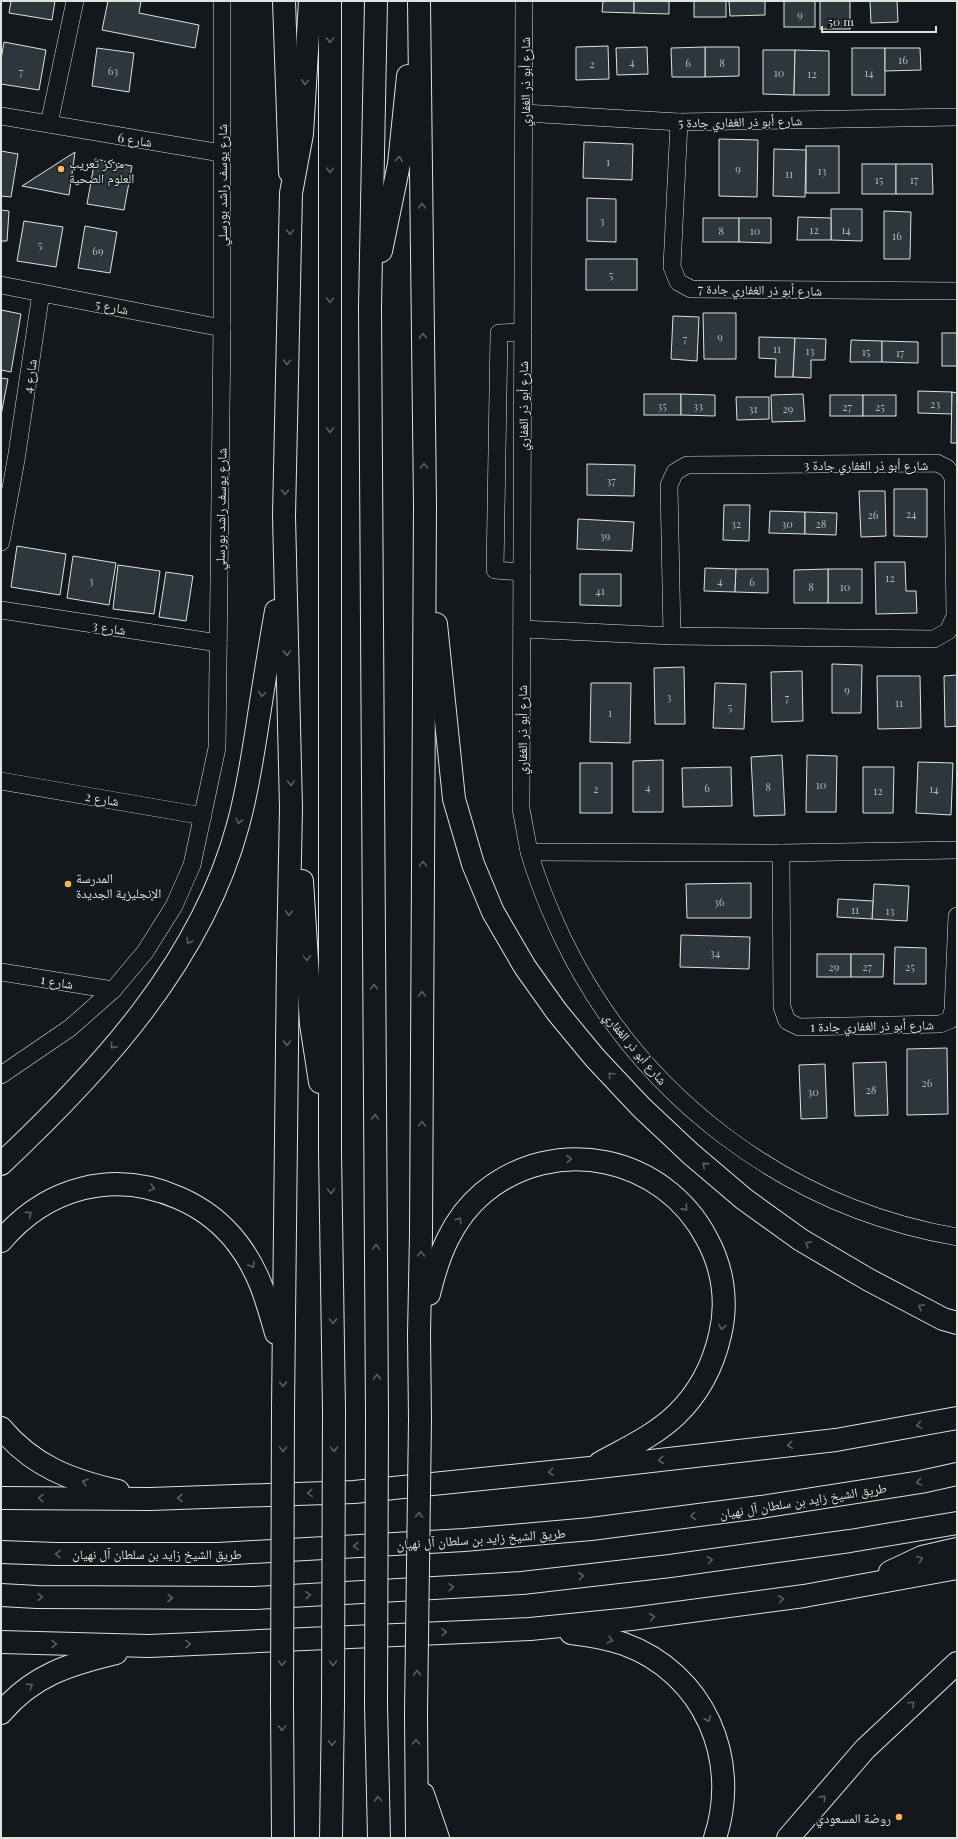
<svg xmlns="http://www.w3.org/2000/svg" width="958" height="1839" viewBox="0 0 958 1839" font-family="'Playfair Display','Noto Naskh Arabic',serif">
  <rect width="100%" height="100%" fill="#14181c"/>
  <g fill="#2c363c" stroke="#d8e6dc">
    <polygon points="11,1 55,1 52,20 9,13"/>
    <polygon points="108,1 141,1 139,13 199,25 195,48 102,30"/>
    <polygon points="603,1 634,1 634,13 602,12"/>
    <polygon points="634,1 669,1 669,14 634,13"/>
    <rect x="694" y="1" width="32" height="16"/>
    <polygon points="729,1 765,1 765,15 730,16"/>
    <rect x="784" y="1" width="31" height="26"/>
    <rect x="820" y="1" width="30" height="28"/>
    <polygon points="870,1 897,1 898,22 871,23"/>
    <polygon points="4,42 46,50 39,90 1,84 1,59"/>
    <polygon points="608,46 609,79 576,80 576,47"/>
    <polygon points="647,47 648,74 617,75 616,48"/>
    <polygon points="705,47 739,47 739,76 705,77"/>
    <polygon points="705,47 705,77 672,77 671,48"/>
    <polygon points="97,48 134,53 129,92 92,86"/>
    <rect x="852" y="48" width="33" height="47"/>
    <polygon points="885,48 920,48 921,70 885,71"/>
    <polygon points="763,50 795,50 794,95 763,94"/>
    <polygon points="795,50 829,51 829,95 794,95"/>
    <polygon points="719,139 758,140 757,197 719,196"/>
    <polygon points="584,142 633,144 632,180 583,178"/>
    <rect x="806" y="146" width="33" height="47"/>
    <polygon points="774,149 806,150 805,197 773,196"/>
    <polygon points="1,151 18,154 11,197 1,196"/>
    <polygon points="75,152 69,195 22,186"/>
    <polygon points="95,159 132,166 124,210 87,204"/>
    <rect x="862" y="164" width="34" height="30"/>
    <polygon points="896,164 932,164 933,194 896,194"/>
    <polygon points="587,198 616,199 616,242 587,241"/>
    <polygon points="831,209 862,209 862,241 831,240"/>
    <polygon points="1,210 9,211 7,241 1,241"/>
    <polygon points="884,211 911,212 910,259 884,259"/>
    <polygon points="798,217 831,218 831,240 797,240"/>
    <rect x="703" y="218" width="36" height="24"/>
    <polygon points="739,218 771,218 771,243 739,242"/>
    <polygon points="24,221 63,227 56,267 17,261"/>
    <polygon points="85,226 117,232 110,273 78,268"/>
    <rect x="586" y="259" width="51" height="31"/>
    <polygon points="1,310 21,314 11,372 1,370"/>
    <polygon points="703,313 736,313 736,359 704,359"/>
    <polygon points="673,316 699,317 697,361 671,359"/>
    <rect x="942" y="333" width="15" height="33"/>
    <polygon points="759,337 795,338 793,377 775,377 776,359 759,358"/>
    <polygon points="795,338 826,339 825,360 811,360 811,378 793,377"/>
    <polygon points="851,340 882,341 882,362 850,362"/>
    <polygon points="882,341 918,342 918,363 882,362"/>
    <polygon points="1,378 8,379 1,415"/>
    <polygon points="918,391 952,392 952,414 918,413"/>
    <polygon points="952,392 957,393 957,443 951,443"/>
    <rect x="644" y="394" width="37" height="21"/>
    <polygon points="681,394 715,395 715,416 681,415"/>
    <polygon points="803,394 805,421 772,422 771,395"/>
    <rect x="830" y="395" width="33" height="21"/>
    <rect x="863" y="395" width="33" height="21"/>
    <polygon points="736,397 769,397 769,419 737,420"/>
    <polygon points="587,464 635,465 634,496 587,495"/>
    <polygon points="894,489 927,489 927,537 894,536"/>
    <polygon points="859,491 885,491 886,536 861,537"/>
    <polygon points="724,505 750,505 749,541 723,540"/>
    <polygon points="770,511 805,512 805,534 769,533"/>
    <polygon points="805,512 837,513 836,535 805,534"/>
    <polygon points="578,519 634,522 632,551 577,549"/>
    <polygon points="17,546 66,554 60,595 11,587"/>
    <polygon points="73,556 116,563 109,605 67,598"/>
    <polygon points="875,562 905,562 906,591 916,591 917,613 876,614"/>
    <polygon points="118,565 160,571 154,614 113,609"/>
    <polygon points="705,568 736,569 735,592 704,591"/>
    <polygon points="736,569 768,569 768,593 735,592"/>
    <rect x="828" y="569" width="34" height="34"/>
    <polygon points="828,569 828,603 794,603 794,570"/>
    <polygon points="166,572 193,576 186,621 159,617"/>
    <polygon points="580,574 621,574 621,606 580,605"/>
    <polygon points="832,664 862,665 861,713 832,713"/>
    <polygon points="684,667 685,724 655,724 654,668"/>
    <polygon points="802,671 803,721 772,722 771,672"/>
    <polygon points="957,675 957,726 945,727 944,676"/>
    <polygon points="877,676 920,676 921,728 878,729"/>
    <polygon points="591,683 631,683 630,743 590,742"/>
    <polygon points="715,683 746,684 744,729 713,728"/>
    <polygon points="782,755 785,815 754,816 751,757"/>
    <polygon points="807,755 837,756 836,812 806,812"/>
    <polygon points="663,760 663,812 633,812 633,761"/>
    <polygon points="918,762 953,763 951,815 916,813"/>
    <rect x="580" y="763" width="32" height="50"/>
    <polygon points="731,767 732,806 683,807 682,768"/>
    <polygon points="863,767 894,767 893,813 863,813"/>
    <polygon points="751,883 751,918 687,918 686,884"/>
    <polygon points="874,884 909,886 907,921 872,919"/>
    <polygon points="838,899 873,901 872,919 837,917"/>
    <polygon points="681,935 750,937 749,969 680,967"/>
    <polygon points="895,947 926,948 926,984 894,984"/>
    <rect x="817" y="954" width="34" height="23"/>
    <polygon points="851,954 884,954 883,977 851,977"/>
    <polygon points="947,1048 948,1114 907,1115 907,1049"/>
    <polygon points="886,1062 888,1115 855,1116 853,1063"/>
    <polygon points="825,1064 827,1118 801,1119 799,1065"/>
  </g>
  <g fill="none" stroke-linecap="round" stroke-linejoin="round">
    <defs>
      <g id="minor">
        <path d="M524 1 521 809C524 823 526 837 529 851 537 881 550 911 563 939 639 1096 785 1207 957 1237"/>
        <polyline points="524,113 679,122 957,117"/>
        <polyline points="1,116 221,153"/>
        <polyline points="679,122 672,267 678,282 691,289 957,291"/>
        <polyline points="49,124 75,1"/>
        <polyline points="1,285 222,328"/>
        <polyline points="1,542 16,460 41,293"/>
        <polyline points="522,572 495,570 499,333 523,332"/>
        <polyline points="1,610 218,643"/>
        <polyline points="522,629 672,636 934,639 948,631 955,616 953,477 947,468 937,463 687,465 675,472 669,485 672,636"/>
        <polyline points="1,781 203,816"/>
        <polyline points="529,852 781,853 957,850"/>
        <polyline points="781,853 782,1007 787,1021 799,1027 940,1024 950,1020 953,1010 957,916"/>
        <polyline points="1,972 113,990"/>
        <polyline points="1,1075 70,1028 113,990 145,952 174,906 192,865 217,748 222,328 222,1"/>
      </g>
      <polyline id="major" points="284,1 290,172"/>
      <g id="highway">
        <polyline points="330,1 330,1152 334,1410"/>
        <polyline points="376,1 370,307 377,1416"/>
        <polyline points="419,1 425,505 421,1234 419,1335 420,1419"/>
        <polyline points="381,251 399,164 408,76"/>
        <polyline points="436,624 454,799 473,864 493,912 525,967 557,1012 595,1058 641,1107 691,1154 744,1199 801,1240 869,1280 943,1319 957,1323"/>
        <polyline points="302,881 311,1024 320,1082"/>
        <path d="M1 1164C101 1070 202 960 238 825 247 793 252 760 257 728 263 689 269 650 276 611"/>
        <path d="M1 1241C47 1187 114 1169 179 1198 202 1208 223 1224 238 1244 259 1271 267 1301 276 1333"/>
        <path d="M429 1294C438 1256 452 1219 483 1193 555 1133 664 1156 707 1239 723 1268 728 1303 720 1335 713 1366 699 1393 676 1415 654 1436 625 1449 600 1463"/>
        <polyline points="283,1410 288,956 291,808 284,516 291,193 302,134 310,1"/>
        <path d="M1 1428C33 1466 70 1480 118 1491"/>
        <polyline points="1,1498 150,1499 354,1492 590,1468 836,1440 957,1418"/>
        <polyline points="1,1552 56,1554 218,1554 464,1540 591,1529 761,1507 921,1482 957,1474"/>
        <polyline points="890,1572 922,1557 957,1549"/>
        <polyline points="1,1595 37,1597 255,1598 522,1583 670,1566 850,1541 957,1523"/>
        <path d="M571 1633C589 1635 607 1638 624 1644 704 1673 741 1759 715 1838"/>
        <polyline points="1,1642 149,1646 530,1629 631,1619 804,1596 957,1568"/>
        <polyline points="282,1703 283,1838"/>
        <polyline points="376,1705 379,1838"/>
        <polyline points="416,1712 417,1838"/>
        <path d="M1 1713C33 1675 70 1664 116 1653"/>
        <polyline points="423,1794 438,1838"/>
        <polyline points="331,1838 333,1704"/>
        <polyline points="788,1838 865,1749 957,1663"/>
      </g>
    </defs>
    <use href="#minor" stroke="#d8e6dc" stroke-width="18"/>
    <use href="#major" stroke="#d8e6dc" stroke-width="24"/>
    <use href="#highway" stroke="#d8e6dc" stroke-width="24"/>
    <use href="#minor" stroke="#14181c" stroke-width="17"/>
    <use href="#major" stroke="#14181c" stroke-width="22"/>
    <use href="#highway" stroke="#14181c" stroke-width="22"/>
    <defs>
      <g id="highway-bridge">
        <polyline points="282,1703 283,1410"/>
        <polyline points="333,1704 334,1410"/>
        <polyline points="376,1705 377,1416"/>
        <polyline points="416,1712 420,1419"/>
      </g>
    </defs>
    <use href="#highway-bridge" stroke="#d8e6dc" stroke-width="24" stroke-linecap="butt"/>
    <use href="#highway-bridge" stroke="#14181c" stroke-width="22"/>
  </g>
  <defs><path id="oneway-chevron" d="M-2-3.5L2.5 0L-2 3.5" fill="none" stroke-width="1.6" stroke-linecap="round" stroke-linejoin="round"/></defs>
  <g stroke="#59605f">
    <use href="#oneway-chevron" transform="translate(330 40) rotate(90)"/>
    <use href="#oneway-chevron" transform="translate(305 82) rotate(93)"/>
    <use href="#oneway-chevron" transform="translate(399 159) rotate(-83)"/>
    <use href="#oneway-chevron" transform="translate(330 170) rotate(90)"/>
    <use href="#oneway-chevron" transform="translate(422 206) rotate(-91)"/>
    <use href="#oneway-chevron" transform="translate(290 232) rotate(91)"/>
    <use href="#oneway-chevron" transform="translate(330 300) rotate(90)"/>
    <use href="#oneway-chevron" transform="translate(423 336) rotate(-91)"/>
    <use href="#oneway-chevron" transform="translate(287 362) rotate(91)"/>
    <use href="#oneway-chevron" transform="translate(330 430) rotate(90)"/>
    <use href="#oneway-chevron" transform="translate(424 466) rotate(-90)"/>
    <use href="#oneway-chevron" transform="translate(285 492) rotate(91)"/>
    <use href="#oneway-chevron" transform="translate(287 653) rotate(88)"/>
    <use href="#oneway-chevron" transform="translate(262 694) rotate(99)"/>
    <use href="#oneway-chevron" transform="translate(291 783) rotate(88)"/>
    <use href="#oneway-chevron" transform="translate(239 821) rotate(104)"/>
    <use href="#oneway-chevron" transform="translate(423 864) rotate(-90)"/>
    <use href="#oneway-chevron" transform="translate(289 913) rotate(91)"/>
    <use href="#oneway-chevron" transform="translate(189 941) rotate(121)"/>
    <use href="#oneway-chevron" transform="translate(307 958) rotate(87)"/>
    <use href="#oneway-chevron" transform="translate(374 987) rotate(-90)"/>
    <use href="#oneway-chevron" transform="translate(422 994) rotate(-90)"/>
    <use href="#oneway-chevron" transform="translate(287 1043) rotate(91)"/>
    <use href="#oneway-chevron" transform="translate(113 1046) rotate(131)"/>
    <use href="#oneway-chevron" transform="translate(611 1075) rotate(-133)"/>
    <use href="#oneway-chevron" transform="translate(375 1117) rotate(-90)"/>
    <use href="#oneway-chevron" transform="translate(422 1124) rotate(-90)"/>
    <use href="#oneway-chevron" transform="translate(569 1159) rotate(-3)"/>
    <use href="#oneway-chevron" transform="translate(705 1165) rotate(-140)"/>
    <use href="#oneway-chevron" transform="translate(152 1188) rotate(16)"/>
    <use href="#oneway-chevron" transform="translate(331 1191) rotate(89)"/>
    <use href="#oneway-chevron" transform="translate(685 1208) rotate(48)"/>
    <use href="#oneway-chevron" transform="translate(29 1214) rotate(-37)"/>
    <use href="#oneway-chevron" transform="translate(459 1220) rotate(-55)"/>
    <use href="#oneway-chevron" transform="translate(808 1244) rotate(-150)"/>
    <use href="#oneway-chevron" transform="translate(376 1247) rotate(-90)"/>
    <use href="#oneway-chevron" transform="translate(421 1254) rotate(-89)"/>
    <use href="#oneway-chevron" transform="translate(252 1265) rotate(61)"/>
    <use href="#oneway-chevron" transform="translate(921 1307) rotate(-153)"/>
    <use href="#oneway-chevron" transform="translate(333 1321) rotate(89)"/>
    <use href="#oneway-chevron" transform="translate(722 1327) rotate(100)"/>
    <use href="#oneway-chevron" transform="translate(377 1377) rotate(-90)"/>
    <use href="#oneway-chevron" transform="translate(283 1384) rotate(89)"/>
    <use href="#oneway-chevron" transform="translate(919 1425) rotate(170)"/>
    <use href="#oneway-chevron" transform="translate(790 1445) rotate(174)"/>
    <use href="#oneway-chevron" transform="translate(283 1449) rotate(90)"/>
    <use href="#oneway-chevron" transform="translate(334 1449) rotate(90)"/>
    <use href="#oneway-chevron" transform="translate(661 1460) rotate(174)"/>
    <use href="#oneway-chevron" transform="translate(551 1472) rotate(174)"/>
    <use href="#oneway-chevron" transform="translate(85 1482) rotate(-163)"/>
    <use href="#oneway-chevron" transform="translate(919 1482) rotate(170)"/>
    <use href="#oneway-chevron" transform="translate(310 1493) rotate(178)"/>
    <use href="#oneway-chevron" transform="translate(41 1498) rotate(-179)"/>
    <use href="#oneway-chevron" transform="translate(180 1498) rotate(178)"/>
    <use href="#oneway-chevron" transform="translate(419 1515) rotate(-89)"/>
    <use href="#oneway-chevron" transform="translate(693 1516) rotate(173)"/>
    <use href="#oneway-chevron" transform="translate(356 1546) rotate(177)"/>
    <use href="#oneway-chevron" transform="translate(58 1554) rotate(-179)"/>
    <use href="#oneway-chevron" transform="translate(920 1559) rotate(-21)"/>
    <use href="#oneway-chevron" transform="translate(710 1560) rotate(-8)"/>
    <use href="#oneway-chevron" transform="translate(581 1576) rotate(-7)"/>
    <use href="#oneway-chevron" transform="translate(451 1587) rotate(-3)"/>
    <use href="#oneway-chevron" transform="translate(308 1595) rotate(-3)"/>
    <use href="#oneway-chevron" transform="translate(40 1597) rotate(1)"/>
    <use href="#oneway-chevron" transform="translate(170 1598)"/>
    <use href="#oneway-chevron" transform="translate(781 1599) rotate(-8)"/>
    <use href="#oneway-chevron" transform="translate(652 1617) rotate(-8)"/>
    <use href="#oneway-chevron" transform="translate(444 1632) rotate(-3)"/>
    <use href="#oneway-chevron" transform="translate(610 1640) rotate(15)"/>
    <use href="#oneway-chevron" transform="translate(54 1644) rotate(1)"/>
    <use href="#oneway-chevron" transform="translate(188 1644) rotate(-3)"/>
    <use href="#oneway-chevron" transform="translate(282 1663) rotate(91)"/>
    <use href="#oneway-chevron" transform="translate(333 1663) rotate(90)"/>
    <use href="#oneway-chevron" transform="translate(417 1673) rotate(-89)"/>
    <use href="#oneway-chevron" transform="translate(30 1686) rotate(-33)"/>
    <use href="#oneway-chevron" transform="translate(912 1704) rotate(-43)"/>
    <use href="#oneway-chevron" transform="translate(708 1719) rotate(65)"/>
    <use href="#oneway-chevron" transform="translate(282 1728) rotate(90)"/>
    <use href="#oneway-chevron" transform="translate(416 1742) rotate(-90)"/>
    <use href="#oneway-chevron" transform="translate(332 1743) rotate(91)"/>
    <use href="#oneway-chevron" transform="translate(823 1798) rotate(-49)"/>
    <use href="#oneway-chevron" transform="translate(378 1799) rotate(-91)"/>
  </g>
  <g fill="#ffb74d" stroke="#14181c" stroke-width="1.5">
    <circle cx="61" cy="169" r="4"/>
    <circle cx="68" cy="884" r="4"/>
    <circle cx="899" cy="1817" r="4"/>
  </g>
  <g text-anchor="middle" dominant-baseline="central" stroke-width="3" stroke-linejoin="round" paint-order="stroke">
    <g font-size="11" fill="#adbab4">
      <text x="800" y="14">9</text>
      <text x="903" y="59">16</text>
      <text x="632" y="61">4</text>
      <text x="688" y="62">6</text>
      <text x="722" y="62">8</text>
      <text x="592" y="63">2</text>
      <text x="113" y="70">63</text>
      <text x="21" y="71">7</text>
      <text x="779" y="72">10</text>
      <text x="869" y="72">14</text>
      <text x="812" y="73">12</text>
      <text x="608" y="161">1</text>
      <text x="738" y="168">9</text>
      <text x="822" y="170">13</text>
      <text x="789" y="173">11</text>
      <text x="879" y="179">15</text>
      <text x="914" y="179">17</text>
      <text x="602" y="220">3</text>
      <text x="814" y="229">12</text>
      <text x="846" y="229">14</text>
      <text x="721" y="230">8</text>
      <text x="755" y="230">10</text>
      <text x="897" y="235">16</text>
      <text x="40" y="244">5</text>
      <text x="98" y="250">69</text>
      <text x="611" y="274">5</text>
      <text x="720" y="336">9</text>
      <text x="685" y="338">7</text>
      <text x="777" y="348">11</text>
      <text x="810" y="350">13</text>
      <text x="866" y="351">15</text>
      <text x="900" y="352">17</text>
      <text x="935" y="403">23</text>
      <text x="662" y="405">35</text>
      <text x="698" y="405">33</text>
      <text x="847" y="406">27</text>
      <text x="880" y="406">25</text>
      <text x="753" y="408">31</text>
      <text x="788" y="408">29</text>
      <text x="611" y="480">37</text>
      <text x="911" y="513">24</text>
      <text x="873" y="514">26</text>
      <text x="736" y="523">32</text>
      <text x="787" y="523">30</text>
      <text x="821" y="523">28</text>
      <text x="605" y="535">39</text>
      <text x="890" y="577">12</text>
      <text x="91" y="580">3</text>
      <text x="720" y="580">4</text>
      <text x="752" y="581">6</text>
      <text x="811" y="586">8</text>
      <text x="845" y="586">10</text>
      <text x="600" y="590">41</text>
      <text x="847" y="689">9</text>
      <text x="669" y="696">3</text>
      <text x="787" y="697">7</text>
      <text x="899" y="702">11</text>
      <text x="730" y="706">5</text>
      <text x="610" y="712">1</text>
      <text x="821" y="784">10</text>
      <text x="648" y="786">4</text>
      <text x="768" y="786">8</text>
      <text x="707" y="787">6</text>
      <text x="596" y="788">2</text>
      <text x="934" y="788">14</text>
      <text x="878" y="790">12</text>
      <text x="719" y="901">36</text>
      <text x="855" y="909">11</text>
      <text x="890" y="910">13</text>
      <text x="715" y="952">34</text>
      <text x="834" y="966">29</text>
      <text x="867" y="966">27</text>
      <text x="910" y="966">25</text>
      <text x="927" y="1082">26</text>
      <text x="871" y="1089">28</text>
      <text x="813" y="1091">30</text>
    </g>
    <g font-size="13" fill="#d8e6dc" stroke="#14181c">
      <text transform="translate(524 82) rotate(-90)">شارع أبو ذر الغفاري</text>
      <text transform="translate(740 121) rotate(-1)">شارع أبو ذر الغفاري جادة 5</text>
      <text transform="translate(135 139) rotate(9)">شارع 6</text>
      <text transform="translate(221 185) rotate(-90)">شارع يوسف راشد بورسلي</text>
      <text transform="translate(760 289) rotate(1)">شارع أبو ذر الغفاري جادة 7</text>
      <text transform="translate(112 306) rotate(11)">شارع 5</text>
      <text transform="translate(29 376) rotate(-82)">شارع 4</text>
      <text transform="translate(522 406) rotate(-90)">شارع أبو ذر الغفاري</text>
      <text x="866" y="464">شارع أبو ذر الغفاري جادة 3</text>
      <text transform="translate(220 509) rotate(-89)">شارع يوسف راشد بورسلي</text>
      <text transform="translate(109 627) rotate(9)">شارع 3</text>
      <text transform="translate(521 730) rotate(-90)">شارع أبو ذر الغفاري</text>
      <text transform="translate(102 798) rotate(9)">شارع 2</text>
      <text transform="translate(57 981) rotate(9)">شارع 1</text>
      <text transform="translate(872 1025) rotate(-1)">شارع أبو ذر الغفاري جادة 1</text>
      <text transform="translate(636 1048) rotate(50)">شارع أبو ذر الغفاري</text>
      <text transform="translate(803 1500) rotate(-9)">طريق الشيخ زايد بن سلطان آل نهيان</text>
      <text transform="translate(481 1538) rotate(-4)">طريق الشيخ زايد بن سلطان آل نهيان</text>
      <text x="157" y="1553">طريق الشيخ زايد بن سلطان آل نهيان</text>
    </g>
    <g font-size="13" fill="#d8e6dc" stroke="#14181c" text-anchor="start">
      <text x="69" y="162">مركز تعريب<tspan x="69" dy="15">العلوم الصحية</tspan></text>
      <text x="76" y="877">المدرسة<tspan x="76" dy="15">الإنجليزية الجديدة</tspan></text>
      <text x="891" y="1817" text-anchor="end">روضة المسعودي</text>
    </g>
  </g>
  <rect width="958" height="1839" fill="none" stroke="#d8e6dc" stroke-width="4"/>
  <path d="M822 26v6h114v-6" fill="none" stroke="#d8e6dc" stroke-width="2"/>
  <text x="828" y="26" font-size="12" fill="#d8e6dc" stroke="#14181c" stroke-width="3" paint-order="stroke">50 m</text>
</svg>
